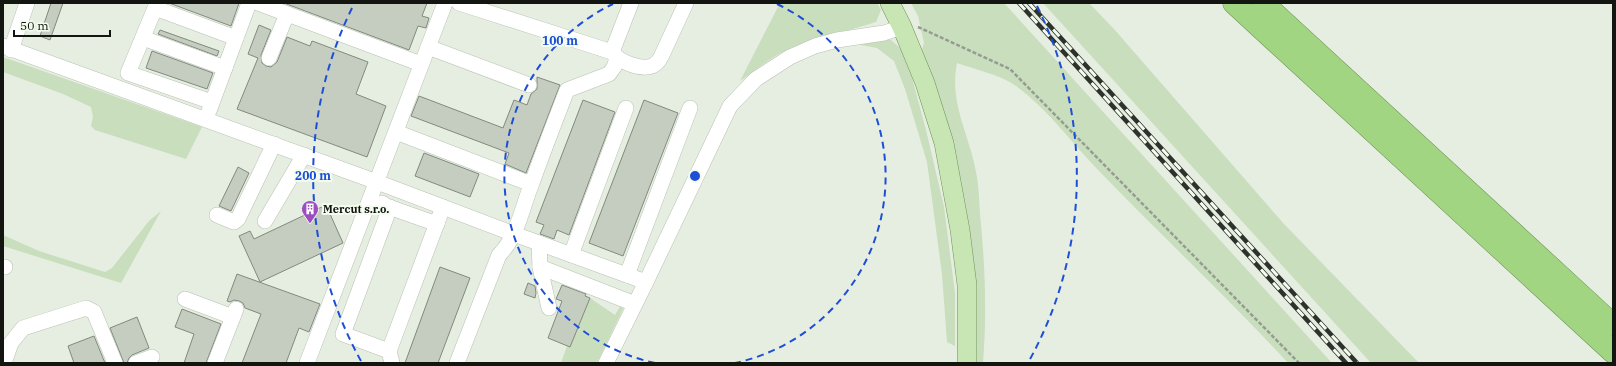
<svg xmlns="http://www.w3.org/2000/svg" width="1616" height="366" viewBox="0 0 1616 366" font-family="'IBM Plex Serif',serif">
  <rect width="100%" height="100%" fill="#e6eee1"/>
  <g fill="#c8debc">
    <path d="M780 3H877L881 10 876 22C846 32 815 37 787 50 770 57 755 71 740 81Z"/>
    <path d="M911 3H1004L1332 363H1288C1228 298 1164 238 1103 175 1074 146 1049 110 1016 86 999 74 976 70 957 63 949 104 969 133 976 172 979 186 979 200 980 214 985 263 987 314 983 363H976L977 344 968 221 953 143 922 49 924 43 918 16Z"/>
    <polygon points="1043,3 1089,3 1114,29 1284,224 1419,363 1371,363"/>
    <polygon points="879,37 891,40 900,48 912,78 926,130 944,207 955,293 955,346 947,342 942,274 927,162 905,89 894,61 877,48 861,45 840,45"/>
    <polygon points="3,57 202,127 186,159 95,130 91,126 93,117 91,107 63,94 3,72"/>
    <polygon points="161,211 121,283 3,246 3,235 39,251 105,272 112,268 149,221"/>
    <polygon points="590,298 615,315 621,305 623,309 597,363 561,363 567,346 570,347"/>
  </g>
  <g fill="#c5cdc0" stroke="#82897e">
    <polygon points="51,3 63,3 50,40 40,36"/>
    <polygon points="169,3 239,3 231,26"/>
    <polygon points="284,3 427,3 422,16 429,18 426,28 418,26 409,50"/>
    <polygon points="259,25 271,30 261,55 262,63 266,66 271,67 277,62 287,37 310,46 312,41 315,42 368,62 356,94 386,106 367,157 237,109 258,58 248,54"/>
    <polygon points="160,30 219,51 217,56 158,34"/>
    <polygon points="152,51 213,73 207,89 146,68"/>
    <polygon points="537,77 560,85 526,173 505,164 509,153 411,116 419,96 503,128 514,100 527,105 531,94 537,89"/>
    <polygon points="583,100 615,112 569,235 557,230 554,239 540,234 544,225 536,222"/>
    <polygon points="644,100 678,113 623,256 589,243"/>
    <polygon points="424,153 479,174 470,197 415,176"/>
    <polygon points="238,167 249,173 231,211 219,206"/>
    <polygon points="326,205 343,243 260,282 239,236 250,231 254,239"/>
    <polygon points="440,267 470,278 438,363 405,363"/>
    <polygon points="237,274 320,304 309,332 299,328 286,363 242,363 261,314 245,308 243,303 239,301 234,300 230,302 227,301"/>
    <polygon points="528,283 535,286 536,293 535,298 524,294"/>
    <polygon points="562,285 586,294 585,296 590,298 570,347 548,338 562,301 556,299"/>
    <polygon points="182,309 221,324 206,363 184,363 194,334 175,327"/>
    <polygon points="137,317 149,348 132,355 129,358 127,363 124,363 110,328"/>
    <polygon points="94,336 105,363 74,363 68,346"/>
  </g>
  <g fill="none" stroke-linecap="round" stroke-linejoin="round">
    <defs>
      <g id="minor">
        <polyline points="258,3 421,64"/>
        <path d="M459 3 612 52C619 62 640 70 652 66 657 64 659 61 661 57L686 3"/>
        <polyline points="143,38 225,68"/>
        <polyline points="3,46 377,182 514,234 646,282"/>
        <polyline points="428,47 529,85"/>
        <polyline points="11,50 27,3"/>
        <polyline points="612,52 631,3"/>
        <polyline points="269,58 287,14"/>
        <polyline points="212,102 128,73 155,8 236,38"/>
        <polyline points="209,111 249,3"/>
        <polyline points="396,132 531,184"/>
        <polyline points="382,203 386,206 437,224"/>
        <polyline points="217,215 234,222 238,219 274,144"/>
        <polyline points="265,221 304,155"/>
        <polyline points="539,243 540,267 549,308"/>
        <polyline points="571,255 626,108"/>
        <polyline points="3,267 5,267"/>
        <polyline points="540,267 635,304"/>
        <polyline points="627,275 690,108"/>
        <polyline points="185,299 233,317"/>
        <polyline points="389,351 343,334 390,207"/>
        <polyline points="4,363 11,343 23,328 86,308 94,312 115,363"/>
        <polyline points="136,363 152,357"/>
        <polyline points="215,363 236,309"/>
        <polyline points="307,363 445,3"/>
        <polyline points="392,363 389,351 443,207"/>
        <path d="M457 363 499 255C518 236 522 207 532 183 543 152 555 121 567 90L609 74 614 67 617 59"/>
        <polyline points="606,363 646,282 730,106 756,79 790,57 815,46 837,40 884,33 902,27"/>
      </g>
      <polyline id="major" points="890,3 902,27 925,83 944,143 960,230 967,285 967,363"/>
      <g id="highway">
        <polyline points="1234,3 1613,352"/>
        <polyline points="1263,3 1613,325"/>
      </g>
    </defs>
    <use href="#minor" stroke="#b8c1b4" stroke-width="16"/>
    <use href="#major" stroke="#6f9259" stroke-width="20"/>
    <use href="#highway" stroke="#6f9259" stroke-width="23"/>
    <polyline stroke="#969c92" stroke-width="2.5" stroke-dasharray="4 2" stroke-linecap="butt" points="918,27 1010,69 1299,363"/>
    <use href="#minor" stroke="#fff" stroke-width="15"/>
    <use href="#major" stroke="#c7e6b3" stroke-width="19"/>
    <use href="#highway" stroke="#a1d581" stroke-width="22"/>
    <defs>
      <g id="rail">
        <polyline points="1019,3 1346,363"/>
        <polyline points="1029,3 1357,363"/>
      </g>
    </defs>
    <use href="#rail" stroke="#2e322c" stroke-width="4.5"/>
    <use href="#rail" stroke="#f3fcee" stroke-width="3" stroke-dasharray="9" stroke-linecap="butt"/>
  </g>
  <g fill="none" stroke="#1d4ed8" stroke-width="2" stroke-dasharray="7 5">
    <path d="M655 363A191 191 0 0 1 613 4M777 4A191 191 0 0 1 735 363"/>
    <path d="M361 361A382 382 0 0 1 353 6M1037 6A382 382 0 0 1 1029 361"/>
  </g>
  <defs>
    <symbol id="building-pin" viewBox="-11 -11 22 30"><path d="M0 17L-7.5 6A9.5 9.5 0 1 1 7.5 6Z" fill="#9c4ebf" stroke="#f3fcee"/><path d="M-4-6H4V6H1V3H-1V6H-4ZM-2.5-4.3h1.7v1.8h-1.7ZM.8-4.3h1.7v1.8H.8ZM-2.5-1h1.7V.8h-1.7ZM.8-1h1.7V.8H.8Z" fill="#fff"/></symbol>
  </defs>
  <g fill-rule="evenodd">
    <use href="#building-pin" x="300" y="199" width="20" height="27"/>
  </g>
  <g text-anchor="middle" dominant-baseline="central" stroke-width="4" stroke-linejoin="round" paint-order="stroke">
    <g font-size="11" font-weight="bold" fill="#121510" stroke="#f3fcee" text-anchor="start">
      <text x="323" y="209">Mercut s.r.o.</text>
    </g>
  </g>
  <circle cx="695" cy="176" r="6" fill="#1d4ed8" stroke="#f3fcee" stroke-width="2"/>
  <g font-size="12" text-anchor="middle" font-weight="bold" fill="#1d4ed8" stroke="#f3fcee" stroke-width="4" stroke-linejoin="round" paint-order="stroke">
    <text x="560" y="45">100 m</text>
    <text x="313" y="180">200 m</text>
  </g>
  <rect width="1616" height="366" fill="none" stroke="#121510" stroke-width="8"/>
  <path d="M14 30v6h96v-6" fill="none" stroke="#121510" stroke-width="2"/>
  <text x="20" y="30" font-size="12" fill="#121510" stroke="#f3fcee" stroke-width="3" paint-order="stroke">50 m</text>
</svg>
